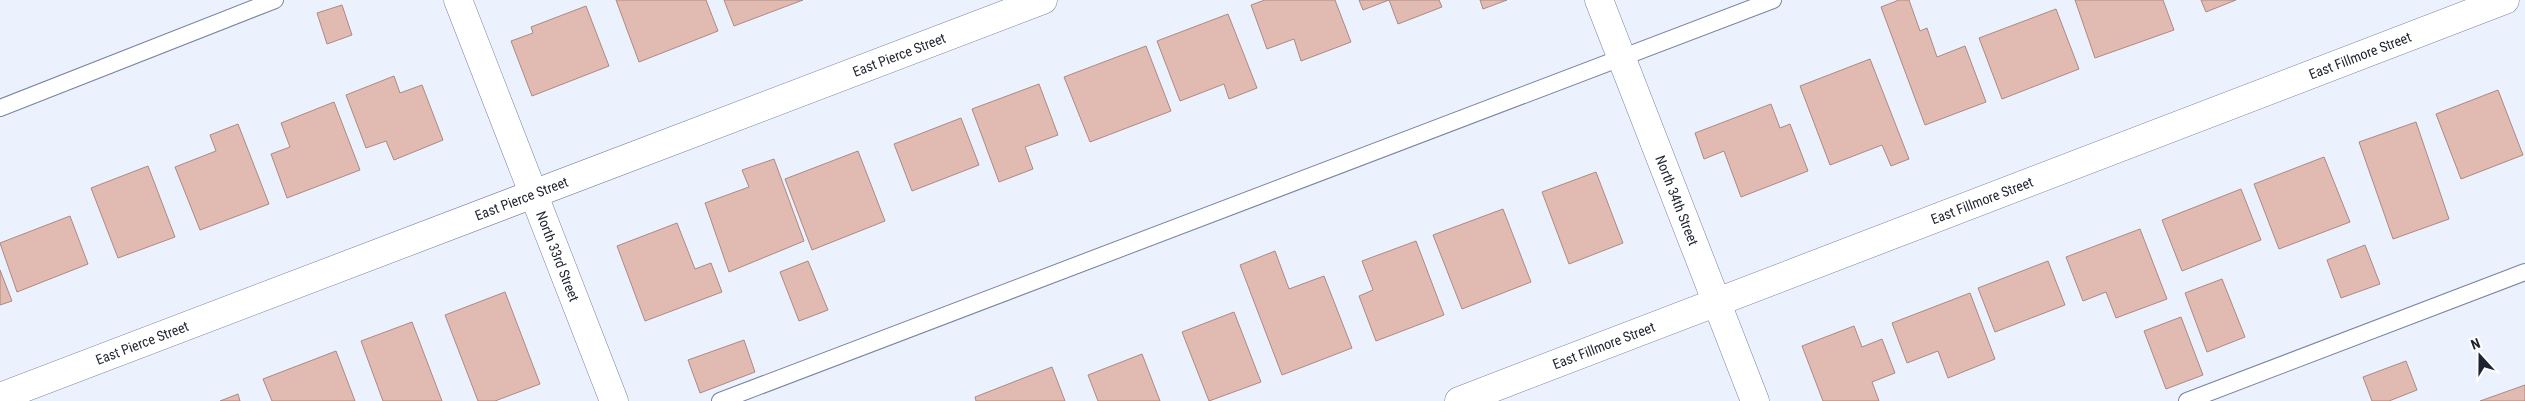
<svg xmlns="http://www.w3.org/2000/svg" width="2525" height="401" viewBox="0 0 2525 401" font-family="'Roboto Condensed',sans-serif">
  <rect width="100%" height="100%" fill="#ecf1fe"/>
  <g fill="#e1bbb2" stroke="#ad8981">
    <polygon points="616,0 706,0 718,31 639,62"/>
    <polygon points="724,0 803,0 734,26"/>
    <polygon points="1265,0 1335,0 1351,42 1301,61 1294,39 1267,49 1251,5"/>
    <polygon points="1359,0 1389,0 1363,10"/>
    <polygon points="1389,0 1439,0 1442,7 1398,24"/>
    <polygon points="1480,0 1507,0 1483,9"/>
    <polygon points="1899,0 1909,0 1920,31 1927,28 1937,57 1965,46 1986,102 1925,125 1881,7"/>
    <polygon points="2075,0 2163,0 2174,30 2095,58"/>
    <polygon points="2201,0 2236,0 2206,12"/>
    <polygon points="342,5 352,35 327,44 317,13"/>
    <polygon points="586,6 609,66 532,96 511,41 533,33 531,27"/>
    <polygon points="2056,9 2079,69 2002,99 1979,38"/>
    <polygon points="1228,14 1257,88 1229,99 1224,84 1180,101 1157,41"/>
    <polygon points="1146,46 1171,111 1090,142 1064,77"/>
    <polygon points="1870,59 1909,159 1891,166 1882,145 1830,165 1800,86"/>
    <polygon points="394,76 400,93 422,85 443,140 394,160 386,141 366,148 346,95"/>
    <polygon points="1039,84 1058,135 1025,147 1033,169 999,182 972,109"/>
    <polygon points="2498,90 2523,155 2461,179 2436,114"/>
    <polygon points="334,102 360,170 287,198 271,154 290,147 281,123"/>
    <polygon points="1771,104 1780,128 1790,124 1808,171 1741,197 1724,151 1704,159 1695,133"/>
    <polygon points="961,118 979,165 912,191 894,144"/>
    <polygon points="2416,122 2449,219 2393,239 2359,142"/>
    <polygon points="238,124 269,204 200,230 175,167 216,151 210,135"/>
    <polygon points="858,151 885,221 812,250 785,179"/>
    <polygon points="2324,157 2350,222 2279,249 2254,184"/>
    <polygon points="774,159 804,241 729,272 705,203 749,187 742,170"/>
    <polygon points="148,166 175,237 118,258 91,188"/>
    <polygon points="1596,172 1623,243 1569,264 1542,192"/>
    <polygon points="2241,189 2261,240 2182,271 2162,220"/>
    <polygon points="1503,209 1531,282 1462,309 1433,235"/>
    <polygon points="70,216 88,264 17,292 0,243"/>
    <polygon points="677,223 695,269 711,263 722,292 645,321 617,246"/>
    <polygon points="2140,229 2167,299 2116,318 2106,292 2083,301 2066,257"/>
    <polygon points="1416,241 1444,315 1376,341 1359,296 1373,290 1362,261"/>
    <polygon points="2365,245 2380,284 2341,298 2327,260"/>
    <polygon points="1275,251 1289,289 1324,276 1352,348 1282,375 1240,265"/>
    <polygon points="808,261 828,310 799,321 780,272"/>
    <polygon points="2048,261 2065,305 1995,332 1978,288"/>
    <polygon points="0,270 12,301 0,305"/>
    <polygon points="2222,279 2245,337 2207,352 2185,293"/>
    <polygon points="505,292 540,384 495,401 478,401 445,315"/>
    <polygon points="1970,293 1995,359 1948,378 1938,351 1907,363 1892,323"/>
    <polygon points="1234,312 1261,382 1209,401 1182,332"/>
    <polygon points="2181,317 2203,375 2166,389 2144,331"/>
    <polygon points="412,322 442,401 383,401 361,341"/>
    <polygon points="1854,326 1862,347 1882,339 1895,373 1872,382 1879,401 1823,401 1802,346"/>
    <polygon points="744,340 755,372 700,393 688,360"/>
    <polygon points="336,351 355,401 272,401 263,379"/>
    <polygon points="1142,354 1160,401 1098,401 1088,375"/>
    <polygon points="2406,361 2417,390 2389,401 2372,401 2363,377"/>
    <polygon points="1052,367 1065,401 976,401 975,397"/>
    <polygon points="2525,385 2525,401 2480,401"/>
    <polygon points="238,394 240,401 220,401"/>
  </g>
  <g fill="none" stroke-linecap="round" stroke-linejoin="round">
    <defs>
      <g id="service">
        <polyline points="0,108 275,0"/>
        <polyline points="720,401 1773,0"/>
        <polyline points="2187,401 2525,272"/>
      </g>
      <g id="minor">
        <path id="s1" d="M458 0 614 401"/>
        <path id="s2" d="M1599 0 1755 401"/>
        <path id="s3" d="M0 397 1043 0"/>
        <path id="s4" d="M1459 401 2505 0"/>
      </g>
    </defs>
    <use href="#service" stroke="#7983a0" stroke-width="18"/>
    <use href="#minor" stroke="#7983a0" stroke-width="29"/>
    <use href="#service" stroke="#fff" stroke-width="16"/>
    <use href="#minor" stroke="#fff" stroke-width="28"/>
  </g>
  <g text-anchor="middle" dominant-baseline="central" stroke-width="4.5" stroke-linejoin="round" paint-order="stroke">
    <g font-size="14" fill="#1f232f" stroke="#fefefe">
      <text stroke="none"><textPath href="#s3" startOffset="962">East Pierce Street</textPath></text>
      <text stroke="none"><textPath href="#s4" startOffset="965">East Fillmore Street</textPath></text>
      <text stroke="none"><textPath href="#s3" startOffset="558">East Pierce Street</textPath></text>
      <text stroke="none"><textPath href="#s2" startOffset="215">North 34th Street</textPath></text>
      <text stroke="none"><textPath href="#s4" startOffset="560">East Fillmore Street</textPath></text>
      <text stroke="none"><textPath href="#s1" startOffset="275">North 33rd Street</textPath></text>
      <text stroke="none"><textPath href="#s3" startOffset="152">East Pierce Street</textPath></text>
      <text stroke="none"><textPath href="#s4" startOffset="155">East Fillmore Street</textPath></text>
    </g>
  </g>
  <g transform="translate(2480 356) rotate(339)" stroke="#fefefe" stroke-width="4" paint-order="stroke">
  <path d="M0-4L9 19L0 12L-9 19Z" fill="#1f232f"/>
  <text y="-8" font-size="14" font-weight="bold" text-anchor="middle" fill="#1f232f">N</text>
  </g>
</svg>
